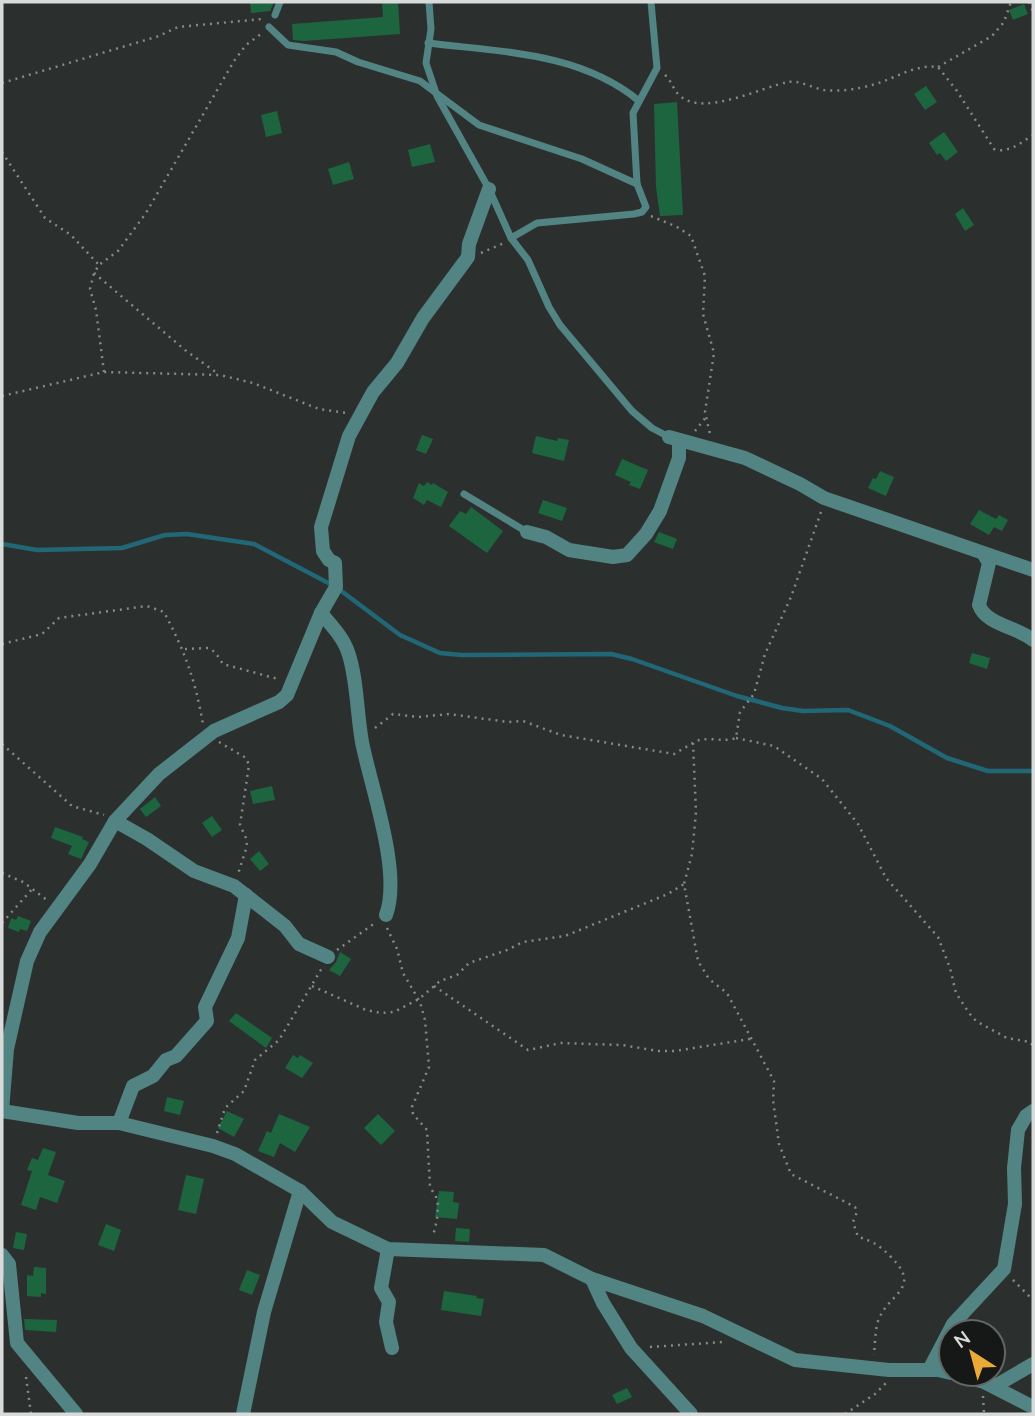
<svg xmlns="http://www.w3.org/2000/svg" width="1035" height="1416" viewBox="0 0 1035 1416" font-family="'Nunito Sans',sans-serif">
  <rect width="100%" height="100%" fill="#2b302f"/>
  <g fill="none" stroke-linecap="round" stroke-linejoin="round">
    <polyline stroke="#216776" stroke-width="4.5" points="2,544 37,550 122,548 165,535 187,534 254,544 336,587 400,635 440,653 462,655 611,654 632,659 737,696 782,708 803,711 848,710 890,726 947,758 988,771 1033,771"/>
  </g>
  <g fill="#1c653f">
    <polygon points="250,2 274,2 270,11 251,13"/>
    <polygon points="382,2 398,2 400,34 304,41 293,40 292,24 383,17"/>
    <polygon points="1024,4 1028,14 1013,20 1009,10"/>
    <polygon points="926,86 937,102 925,110 914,94"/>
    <polygon points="677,102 683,215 660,216 656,187 654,104"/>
    <polygon points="277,111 282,133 266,137 261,115"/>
    <polygon points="944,132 958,152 946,161 940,153 937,155 929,143"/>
    <polygon points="430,144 435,162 412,167 408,150"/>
    <polygon points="349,162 354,179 333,185 328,169"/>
    <polygon points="963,208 974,225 965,231 955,214"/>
    <polygon points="422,435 433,439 426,454 416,450"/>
    <polygon points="536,436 557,441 558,438 569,440 564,461 532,453"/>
    <polygon points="622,459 648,470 640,489 629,485 631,482 615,475"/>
    <polygon points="880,471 894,477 886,496 868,488 873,478 876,479"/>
    <polygon points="427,482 432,485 433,483 448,492 441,507 427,500 424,505 413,498 419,483 424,486"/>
    <polygon points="543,500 567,508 562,521 538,513"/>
    <polygon points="471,507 503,531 487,553 449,526 460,511 466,514"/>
    <polygon points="979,510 996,519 999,515 1008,520 1002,531 994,527 989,535 970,524"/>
    <polygon points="659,532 677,539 673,549 654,542"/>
    <polygon points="972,653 990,658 987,669 969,663"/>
    <polygon points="272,786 275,800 253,804 250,791"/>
    <polygon points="155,797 161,806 146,817 140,809"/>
    <polygon points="212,816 222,830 212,837 202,823"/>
    <polygon points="55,827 83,837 82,839 89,842 81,859 68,854 72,846 51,838"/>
    <polygon points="259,851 269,864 260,871 250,859"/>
    <polygon points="18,916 31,921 27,931 20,929 19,932 8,928 11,918 16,920"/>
    <polygon points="340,952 351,959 340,976 329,970 336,962"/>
    <polygon points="236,1013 272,1038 266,1048 229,1021"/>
    <polygon points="293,1055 298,1058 300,1055 313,1063 302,1078 285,1068"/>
    <polygon points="167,1097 184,1101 180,1115 164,1111"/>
    <polygon points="227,1111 244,1119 234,1137 218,1128"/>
    <polygon points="279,1114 310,1127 295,1152 280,1143 274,1157 258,1151 267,1131 271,1133"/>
    <polygon points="378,1114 395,1131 381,1145 364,1128"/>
    <polygon points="43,1148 56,1152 48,1175 65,1181 57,1203 40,1197 36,1210 21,1205 32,1171 27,1170 32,1158 38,1160"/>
    <polygon points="186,1175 204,1179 196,1214 178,1210"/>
    <polygon points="439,1191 454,1192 453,1202 459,1203 457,1219 435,1217"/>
    <polygon points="106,1224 121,1230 114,1251 98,1245"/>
    <polygon points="456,1228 470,1229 469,1242 455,1241"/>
    <polygon points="16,1232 27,1234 24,1250 13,1248"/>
    <polygon points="34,1267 46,1268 46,1294 41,1293 41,1297 27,1296 27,1275 33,1276"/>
    <polygon points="247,1270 260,1275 252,1295 239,1290"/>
    <polygon points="444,1291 477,1296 476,1298 484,1299 481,1316 441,1310"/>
    <polygon points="24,1319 57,1320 56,1332 25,1330"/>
    <polygon points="627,1388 632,1397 617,1404 612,1395"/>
  </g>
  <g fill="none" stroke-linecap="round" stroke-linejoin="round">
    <g stroke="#858988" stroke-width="2.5" stroke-dasharray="2 5" stroke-linecap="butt">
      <polyline points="1029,2 1033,12"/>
      <polyline points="938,67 992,36 1004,22 1011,2"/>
      <path d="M665 75C672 81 673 90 680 96 704 117 762 87 788 82 800 80 812 88 824 90 839 92 858 89 872 85 895 79 914 64 938 67L957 91 994 149C1008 154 1022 142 1033 135"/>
      <polyline points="2,83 159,36 178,27 262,19"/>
      <polyline points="2,152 45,218 71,235 99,265"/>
      <polyline points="651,216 677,227 691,236 705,276 703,314 714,353 705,412 710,434"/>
      <polyline points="481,253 504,243"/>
      <polyline points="94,273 185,350 217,373"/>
      <polyline points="104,372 96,310 90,289 94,273 99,265 118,251 146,213 234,61 246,45 261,34"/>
      <polyline points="2,396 104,372 220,375 253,383 319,409 346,413"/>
      <polyline points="695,431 706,417"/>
      <path d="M821 512 791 597 765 654 754 694 740 712 736 738C723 743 704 735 693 743L696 812 692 854 684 884 698 961 709 979 727 993 774 1081 773 1100 779 1144 791 1174 855 1207 857 1212 853 1222 858 1237C873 1241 880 1246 891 1257 923 1289 888 1293 878 1321 875 1331 875 1344 874 1355"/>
      <path d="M2 644 42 634 59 618 147 606 164 612C185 652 195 679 203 724"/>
      <polyline points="185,649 208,648 215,652 223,664 278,679"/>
      <polyline points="375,728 393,714 418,717 449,714 508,722 523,721 561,735 674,754 693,743"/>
      <polyline points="736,738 774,746 822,779 858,824 886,878 938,937 950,968 956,993 969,1013 976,1021 1007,1038 1030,1042 1033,1046"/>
      <polyline points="219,742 246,758 249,765 240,825 246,838 247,846 238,874"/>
      <polyline points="2,744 72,806 104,815"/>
      <polyline points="2,873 23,882 47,900"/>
      <polyline points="2,923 33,888"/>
      <polyline points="387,928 397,949 403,973 420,1002 425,1020 429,1067 412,1107 413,1114 427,1130 430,1187 436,1197 438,1205 437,1220 433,1236"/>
      <polyline points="337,950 375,923"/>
      <polyline points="312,986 366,1010 381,1013 394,1012 419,999 440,981 457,975 469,963 507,950 523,942 565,936 668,894 684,884"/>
      <polyline points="434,986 528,1050 561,1043 622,1045 658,1051 675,1051 750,1039"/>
      <polyline points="217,1133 225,1108 244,1091 255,1060 279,1040 322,968"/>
      <polyline points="1013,1280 1033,1300"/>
      <polyline points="650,1347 723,1342"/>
      <polyline points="26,1377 31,1414"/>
      <polyline points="983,1396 984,1414"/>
      <polyline points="845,1414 875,1394 886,1383"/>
    </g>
    <g stroke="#528483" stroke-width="7">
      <polyline points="429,2 431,29 426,63 437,96 489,189 511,238 528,260 549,307 560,325 632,411 652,428 669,437"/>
      <polyline points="275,15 280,2"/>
      <polyline points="269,27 288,45 336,52 358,62 420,81 479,125 582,159 637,184"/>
      <path d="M428 43C500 52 580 52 639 101"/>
      <polyline points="511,238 537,223 634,214 642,212 646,207 637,184 633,113 657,68 651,2"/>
      <polyline points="464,494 527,532"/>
    </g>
    <g stroke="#528483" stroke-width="14">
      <polyline points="669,437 745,458 800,484 824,498 1033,570"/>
      <polyline points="527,532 546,537 569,550 613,557 627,555 646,534 660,511 679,458 679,440"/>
      <path d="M983 553 989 563 979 605C986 625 1018 627 1033 640"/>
      <path d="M321 613C331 625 343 637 348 652 357 677 357 715 362 742 371 788 402 872 386 915"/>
      <polyline points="115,821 147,839 194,871 234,886 285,926 299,944 328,957"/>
      <polyline points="2,1111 7,1049 27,961 40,932 90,864 115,821 159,774 214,731 279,702 287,695 321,613 336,587 335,563 329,560 323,551 321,527 349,436 373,392 397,363 423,318 468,257 469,244 489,189"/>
      <polyline points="2,1111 78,1123 119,1123 213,1146 235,1154 300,1191 332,1222 388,1249 544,1255 592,1279 703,1316 795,1360 889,1370 938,1370 951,1373"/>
      <polyline points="119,1123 133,1086 153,1076 166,1060 176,1056 207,1021 205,1007 238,938 246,895"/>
      <polyline points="388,1249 381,1288 389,1302 386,1322 392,1348"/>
      <polyline points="2,1255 9,1264 17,1343 76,1414"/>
      <polyline points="592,1279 603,1303 631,1348 691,1414"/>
      <polyline points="929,1370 953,1324 1004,1269 1015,1204 1014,1168 1018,1130 1026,1116 1033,1111"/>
      <polyline points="956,1374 984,1382 1033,1407"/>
      <polyline points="988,1383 997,1385 1033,1364"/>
      <polyline points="243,1414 264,1312 300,1191"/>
    </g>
  </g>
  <rect width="1035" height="1416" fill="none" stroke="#d8dbda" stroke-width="7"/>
  <g transform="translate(972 1353) rotate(324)"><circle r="33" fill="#151817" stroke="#636665" stroke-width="2"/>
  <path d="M0-5L12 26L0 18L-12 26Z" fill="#eaaa38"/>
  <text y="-10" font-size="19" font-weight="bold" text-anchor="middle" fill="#d8dbda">N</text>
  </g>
</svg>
